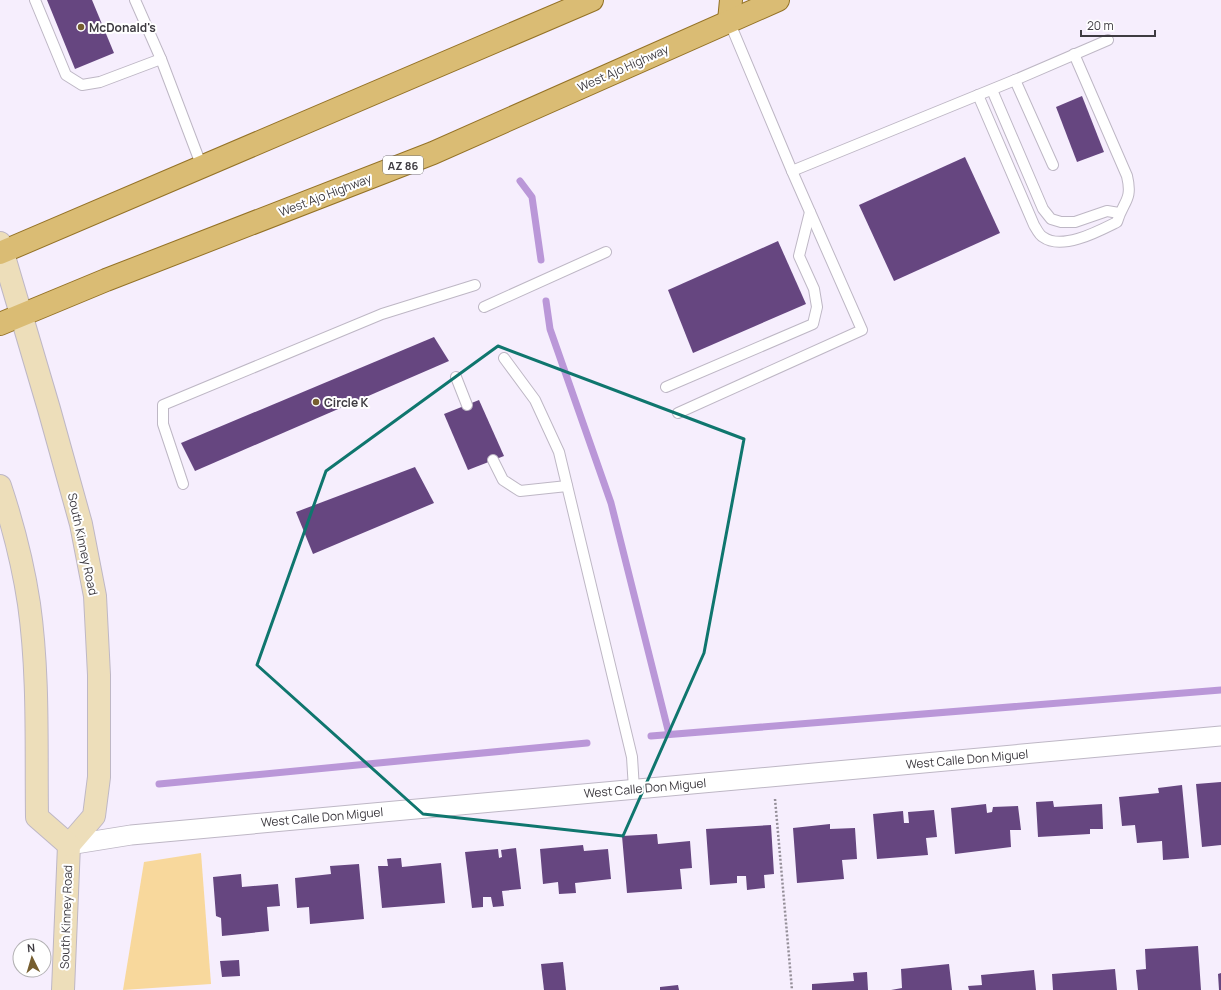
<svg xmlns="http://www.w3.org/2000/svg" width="1221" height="990" viewBox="0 0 1221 990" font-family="Manrope,sans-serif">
  <rect width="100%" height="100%" fill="#f6eefd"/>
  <polygon fill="#f8d89c" points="201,853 211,984 123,990 144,862"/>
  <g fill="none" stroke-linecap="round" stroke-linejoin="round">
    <g stroke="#ba97d8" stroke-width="7">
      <polyline points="520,181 532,197 541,260"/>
      <polyline points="546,301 550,329 611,503 669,734"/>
      <polyline points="651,736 1221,690"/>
      <polyline points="159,784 587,743"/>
    </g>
  </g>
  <g fill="#664680">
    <polygon points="47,0 92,0 114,53 75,69"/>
    <polygon points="1082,96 1104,152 1077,162 1056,107"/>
    <polygon points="965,157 1000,233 894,281 859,205"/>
    <polygon points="778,241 806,304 693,353 668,290"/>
    <polygon points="434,337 449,361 195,471 181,443"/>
    <polygon points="479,400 504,456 468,470 444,414"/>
    <polygon points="415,467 434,503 313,554 296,512"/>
    <polygon points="1221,782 1221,845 1202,847 1196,784"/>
    <polygon points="1182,785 1189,858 1163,860 1162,841 1137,843 1135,825 1122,826 1119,797 1159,793 1158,788"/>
    <polygon points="1053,801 1054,807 1102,804 1103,829 1090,829 1090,834 1038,837 1036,802"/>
    <polygon points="986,804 987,813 992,812 993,807 1018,806 1021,830 1010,830 1011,847 955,854 951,808"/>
    <polygon points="934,810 937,837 926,838 928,855 877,859 873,814 903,811 904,823 909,823 908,812"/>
    <polygon points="830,824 830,829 855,828 857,859 842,860 844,879 797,883 793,828"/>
    <polygon points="771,825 774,874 764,875 765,888 747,890 746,876 737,876 737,883 710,885 706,829"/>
    <polygon points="657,834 658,844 690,841 692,868 680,869 682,889 627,893 622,836"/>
    <polygon points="583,845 584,851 608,849 611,879 575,883 576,893 559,894 558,882 543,884 540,849"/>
    <polygon points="516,848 521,889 502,891 504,906 493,907 491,897 483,897 483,907 472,908 465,852 498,849 499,858 502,857 501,850"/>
    <polygon points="401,858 402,867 441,863 445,903 382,908 378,866 388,866 387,859"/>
    <polygon points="359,864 364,919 310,924 309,907 297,908 295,878 331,874 330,866"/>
    <polygon points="241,874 242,887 278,884 280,906 267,907 269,931 222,936 221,918 216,916 213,877"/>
    <polygon points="1198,946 1201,990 1138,990 1136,970 1146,969 1145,949"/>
    <polygon points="239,960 240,976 222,977 220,961"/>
    <polygon points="563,962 566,990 544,990 541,964"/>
    <polygon points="949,964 952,990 891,990 902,988 901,969"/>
    <polygon points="1115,969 1117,990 1053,990 1052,974"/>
    <polygon points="1034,970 1036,990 969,990 968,986 982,985 981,975"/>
    <polygon points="867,972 868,990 812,990 812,984 854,981 853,973"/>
    <polygon points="1221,973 1221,990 1219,990 1218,974"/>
    <polygon points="678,985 679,990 660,990 660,987"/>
  </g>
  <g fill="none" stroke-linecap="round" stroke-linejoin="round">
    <defs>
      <g id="service">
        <polyline points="35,0 66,75 82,85 100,82 161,59"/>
        <polyline points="135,0 161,59 202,167"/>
        <polyline points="1015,80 1053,165"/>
        <polyline points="992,90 1043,209 1051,219 1061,222 1075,222 1107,211 1119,213"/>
        <path d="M978 95 1034 225C1036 228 1039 235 1043 237 1062 251 1099 231 1117 222 1123 201 1133 201 1127 176L1074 54"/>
        <polyline points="792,171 1015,80 1108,40"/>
        <polyline points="484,307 606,252"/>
        <polyline points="504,358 535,400 559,452 632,757 634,789"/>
        <polyline points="456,377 467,405"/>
        <polyline points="666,387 813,324 817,307 814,289 799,256 810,212"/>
        <polyline points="678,413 862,330 792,171 729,21"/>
        <polyline points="493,460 503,480 520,491 567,486"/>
        <polyline points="183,484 163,424 163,405 382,314 475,285"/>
      </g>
      <polyline id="minor" points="69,845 131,835 1221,736"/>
      <g id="secondary">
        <polyline points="0,243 49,409 81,524 95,596 99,675 99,777 94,816 69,845 63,990"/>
        <path d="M0 486C13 525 23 564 29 604 39 675 36 747 37 817L69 845"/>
      </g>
      <g id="primary">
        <polyline points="729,21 731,0"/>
        <polyline points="0,253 592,0"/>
        <polyline points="0,324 106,280 433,153 778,0"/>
      </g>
    </defs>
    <use href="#service" stroke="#beb7c5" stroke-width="12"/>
    <use href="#minor" stroke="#beb7c5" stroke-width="21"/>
    <use href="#secondary" stroke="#beb7c5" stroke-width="24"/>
    <use href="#primary" stroke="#947226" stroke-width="24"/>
    <polyline stroke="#948e98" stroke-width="2.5" stroke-dasharray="2 2" stroke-linecap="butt" points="775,799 792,990"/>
    <use href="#service" stroke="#fff" stroke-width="10"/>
    <use href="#minor" stroke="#fff" stroke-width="19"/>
    <use href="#secondary" stroke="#eddeba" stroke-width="22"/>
    <use href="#primary" stroke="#dabc74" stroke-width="22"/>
  </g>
  <path fill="none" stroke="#0f766e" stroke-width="3" stroke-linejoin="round" d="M498 346 744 439 704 653 623 836 423 814 257 665 326 471Z"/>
  <g fill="#765e2f" stroke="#fff" stroke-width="1.5">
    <circle cx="81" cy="27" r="4"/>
    <circle cx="316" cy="402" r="4"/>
  </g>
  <g text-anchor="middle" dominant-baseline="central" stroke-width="4" stroke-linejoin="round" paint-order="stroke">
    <rect fill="#fff" stroke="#78767a" stroke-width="1" x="383" y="156" width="40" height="18" rx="3"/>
    <g font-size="11" font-weight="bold" fill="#3e3b41">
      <text x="403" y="165">AZ 86</text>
    </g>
    <g font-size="12" font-weight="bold" fill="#3e3b41" stroke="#fff" text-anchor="start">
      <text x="89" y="27">McDonald's</text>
      <text x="324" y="402">Circle K</text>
    </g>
    <g font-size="12" fill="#3e3b41" stroke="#fff">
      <text transform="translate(623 68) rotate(-24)">West Ajo Highway</text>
      <text transform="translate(325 195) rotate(-21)">West Ajo Highway</text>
      <text transform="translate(83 544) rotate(78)">South Kinney Road</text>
      <text transform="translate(967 759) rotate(-5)">West Calle Don Miguel</text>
      <text transform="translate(645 788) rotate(-5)">West Calle Don Miguel</text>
      <text transform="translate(322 817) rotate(-5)">West Calle Don Miguel</text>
      <text transform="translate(66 917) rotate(-88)">South Kinney Road</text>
    </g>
  </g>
  <g transform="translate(32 958) rotate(355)"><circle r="19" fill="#ffffff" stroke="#b2b1b3"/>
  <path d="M0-3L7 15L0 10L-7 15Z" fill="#765e2f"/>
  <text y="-6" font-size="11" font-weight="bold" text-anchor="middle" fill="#3e3b41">N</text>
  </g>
  <path d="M1081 30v6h74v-6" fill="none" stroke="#3e3b41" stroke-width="2"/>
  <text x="1087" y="30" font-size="12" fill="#3e3b41" stroke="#ffffff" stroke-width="3" paint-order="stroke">20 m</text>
</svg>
